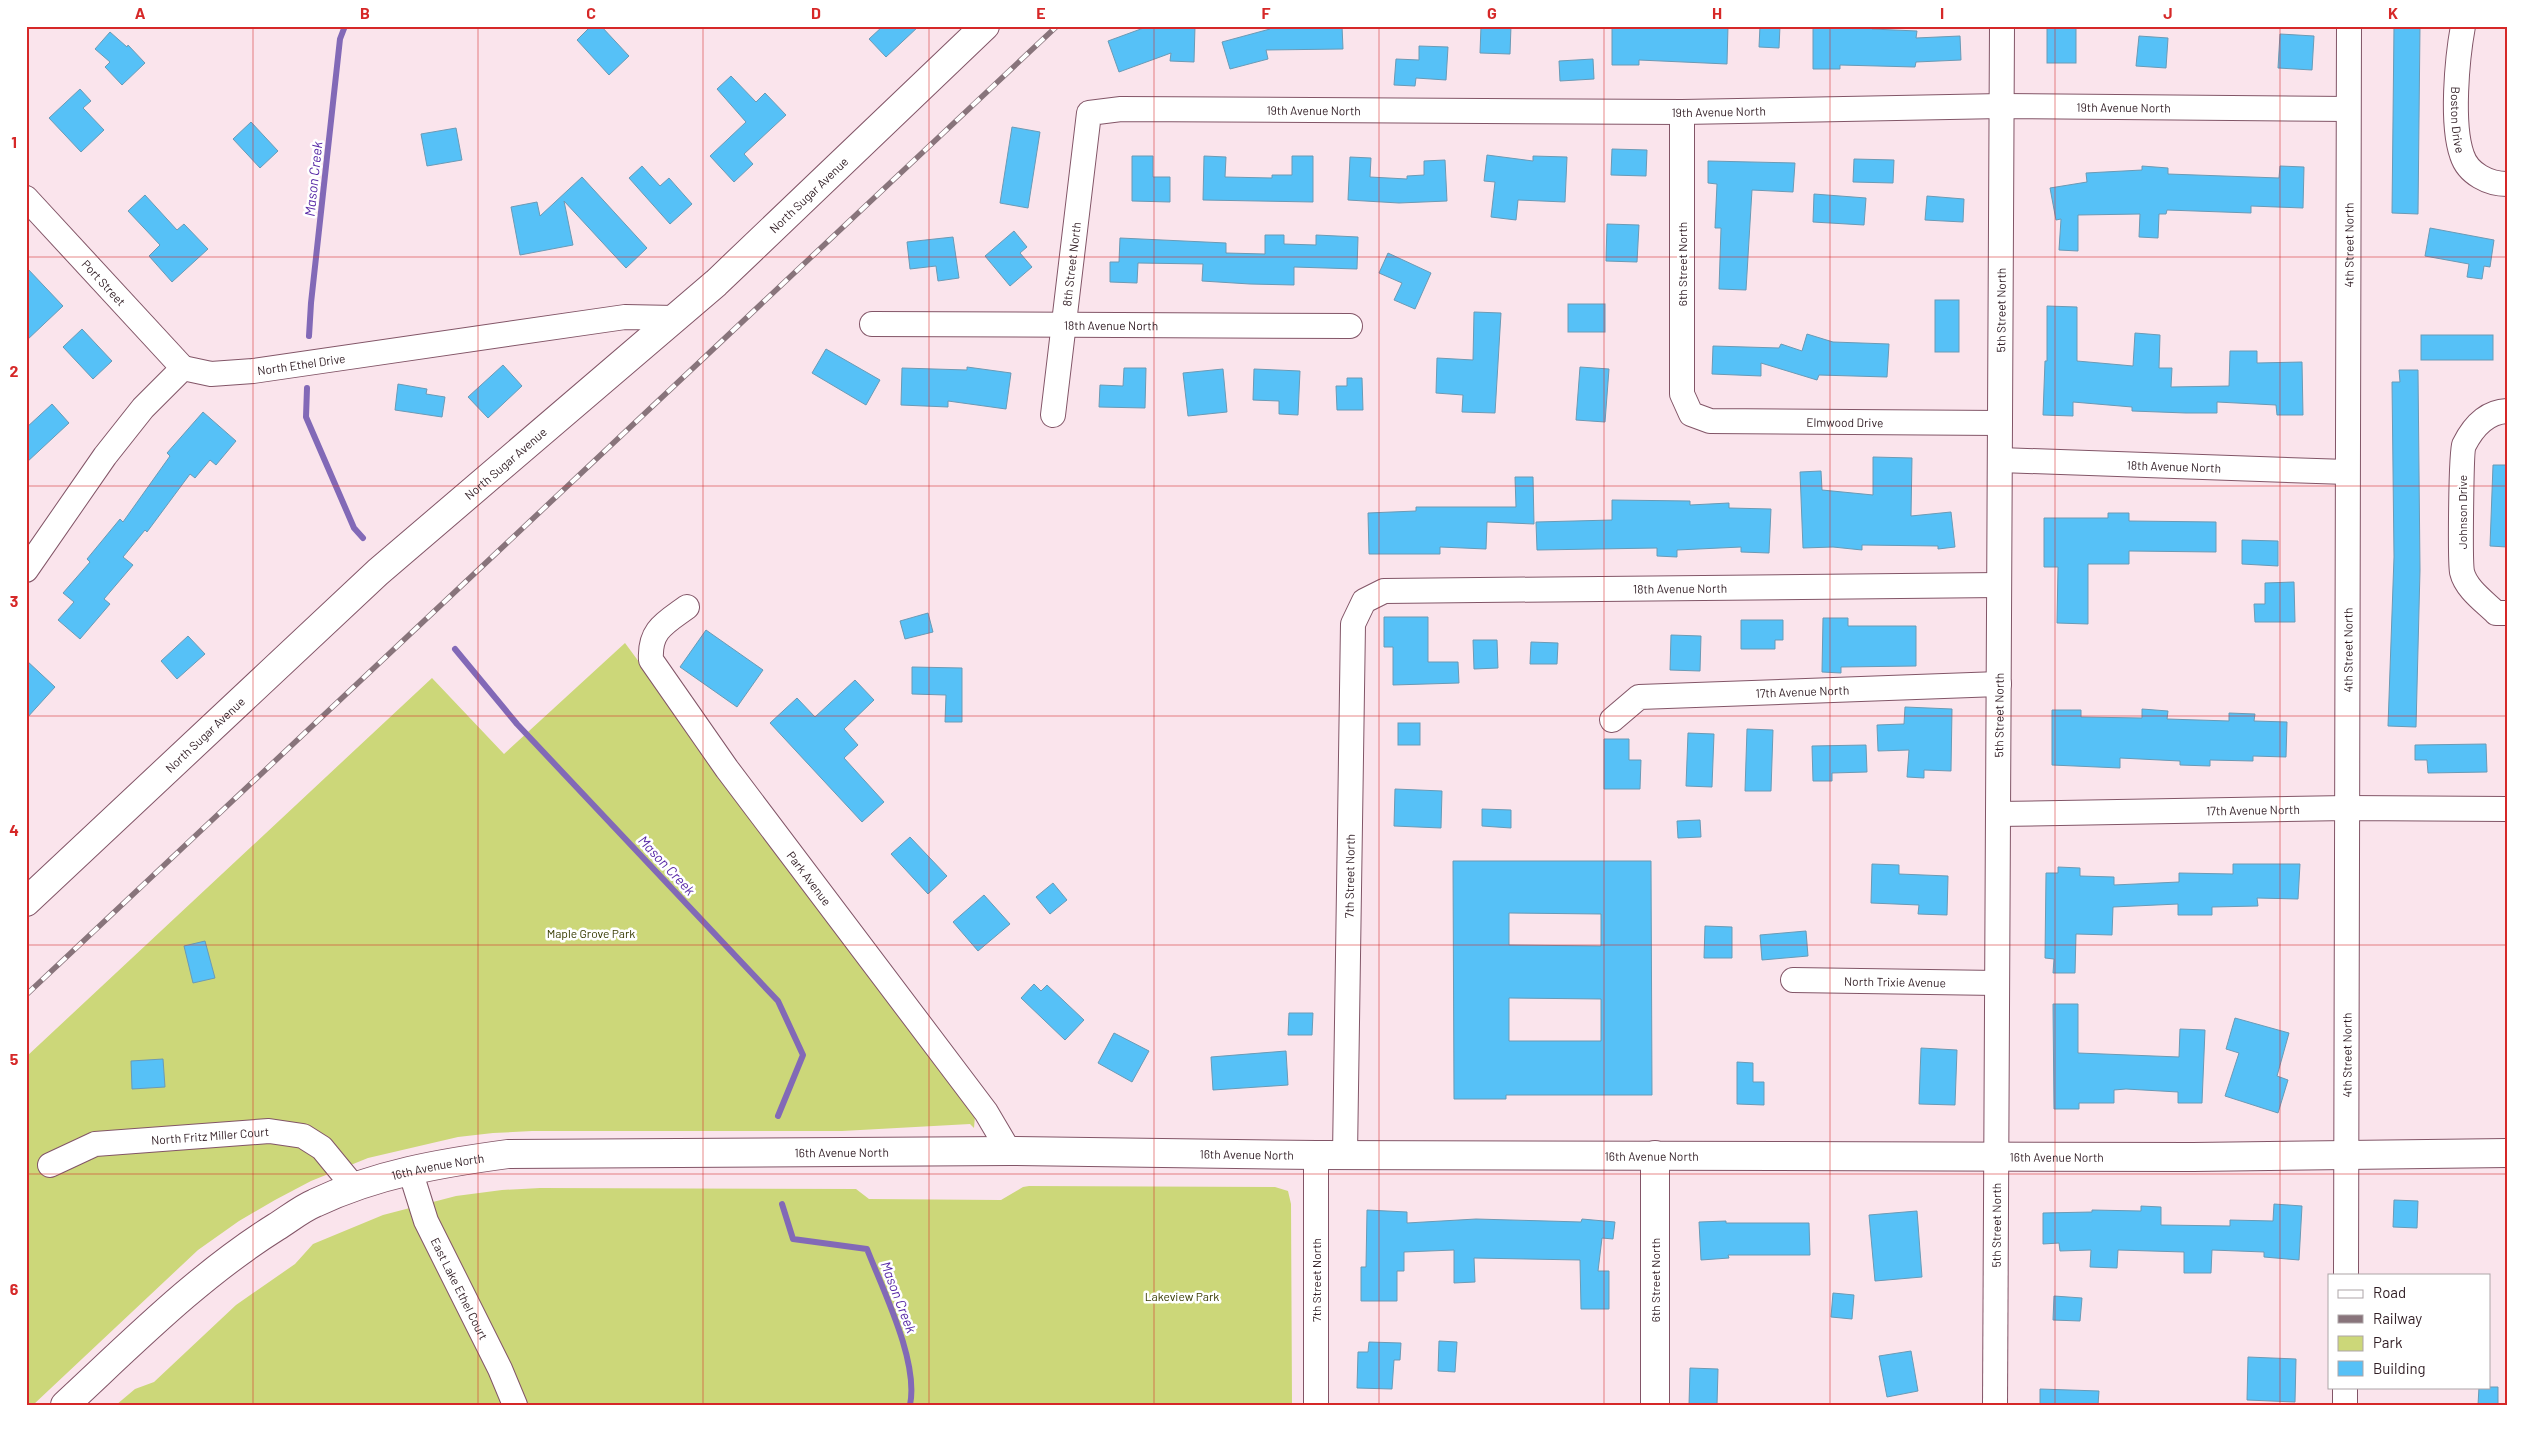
<svg xmlns="http://www.w3.org/2000/svg" width="2533" height="1431" viewBox="0 0 2533 1431" font-family="Barlow,sans-serif">
  <rect width="100%" height="100%" fill="#fae4ec"/>
  <g fill="#ccd779">
    <polygon points="625,643 975,1116 974,1128 970,1124 842,1131 532,1131 493,1133 458,1137 368,1158 311,1181 275,1200 239,1221 198,1250 33,1405 26,1405 26,1057 432,678 504,754"/>
    <polygon points="1029,1186 1275,1187 1288,1191 1291,1204 1292,1405 116,1405 135,1389 154,1382 236,1305 295,1264 313,1244 383,1215 456,1196 502,1190 540,1188 856,1189 869,1199 1001,1200 1023,1187"/>
  </g>
  <g fill="none" stroke-linecap="round" stroke-linejoin="round">
    <g stroke="#8269b7" stroke-width="6">
      <polyline points="309,336 311,303 340,39 345,26"/>
      <polyline points="307,388 306,417 354,528 363,538"/>
      <polyline points="455,649 517,724 778,1001 803,1055 778,1116"/>
      <path d="M782 1204 793 1239 867 1249C883 1290 919 1362 910 1405"/>
    </g>
  </g>
  <g fill="#56c1f7" stroke="#6b9ab5" fill-rule="evenodd">
    <polygon points="591,26 601,26 629,56 609,75 577,40"/>
    <polygon points="883,26 919,26 886,57 869,39"/>
    <polygon points="1149,26 1195,26 1194,62 1170,61 1171,53 1119,72 1108,41"/>
    <polygon points="1270,26 1342,26 1343,49 1266,50 1268,59 1230,69 1222,42 1270,29"/>
    <polygon points="1481,26 1511,26 1510,54 1480,53"/>
    <polygon points="1612,26 1728,26 1727,64 1639,60 1639,65 1612,65"/>
    <polygon points="1760,26 1780,26 1779,48 1759,47"/>
    <polygon points="1813,26 1872,26 1872,29 1917,31 1916,38 1960,36 1961,60 1916,62 1915,67 1840,65 1840,69 1813,69"/>
    <rect x="2047" y="26" width="29" height="37"/>
    <polygon points="2394,26 2420,26 2418,214 2392,213"/>
    <polygon points="110,32 127,47 128,45 145,63 122,85 105,67 110,62 95,49"/>
    <polygon points="2280,34 2314,36 2312,70 2278,68"/>
    <polygon points="2139,36 2168,38 2166,68 2136,66"/>
    <polygon points="1419,46 1448,47 1446,80 1416,78 1415,86 1394,85 1396,59 1419,60"/>
    <polygon points="1593,59 1594,79 1560,81 1559,61"/>
    <polygon points="731,76 756,102 765,93 786,115 744,154 753,164 734,182 710,156 746,122 717,89"/>
    <polygon points="80,89 91,101 83,108 104,130 81,152 49,118"/>
    <polygon points="251,122 278,151 260,168 233,139"/>
    <polygon points="1012,127 1040,132 1028,208 1000,203"/>
    <polygon points="456,128 462,160 427,166 421,134"/>
    <polygon points="1612,149 1647,150 1646,176 1611,175"/>
    <polygon points="1487,155 1533,161 1533,156 1567,157 1565,202 1518,200 1516,220 1491,217 1495,182 1484,181"/>
    <polygon points="1132,156 1153,156 1153,177 1170,177 1170,202 1132,201"/>
    <polygon points="1204,156 1226,157 1225,177 1272,178 1272,175 1292,175 1292,156 1313,156 1313,202 1203,200"/>
    <polygon points="1350,157 1371,158 1370,177 1407,179 1407,176 1424,175 1424,161 1445,160 1447,201 1399,203 1348,200"/>
    <polygon points="1854,159 1894,160 1893,183 1853,182"/>
    <polygon points="1708,161 1795,163 1793,192 1752,190 1746,290 1719,289 1721,228 1715,228 1717,184 1708,183"/>
    <polygon points="642,166 660,186 669,178 692,204 670,224 629,178"/>
    <polygon points="2142,166 2168,168 2168,174 2279,178 2280,166 2304,167 2303,208 2251,206 2251,213 2167,210 2166,214 2159,214 2158,238 2139,237 2140,214 2078,215 2078,251 2059,250 2061,219 2056,220 2050,188 2087,182 2086,173 2142,170"/>
    <polygon points="582,177 647,248 626,268 564,201 573,245 520,255 511,207 537,202 540,216"/>
    <polygon points="1814,194 1866,198 1864,225 1813,222"/>
    <polygon points="145,195 177,230 184,224 208,249 172,282 149,256 160,245 128,211"/>
    <polygon points="1927,196 1964,199 1963,222 1925,220"/>
    <polygon points="1607,224 1639,225 1637,262 1606,261"/>
    <polygon points="2430,228 2494,240 2490,267 2484,266 2482,279 2467,277 2469,264 2425,256"/>
    <polygon points="1014,231 1027,247 1020,253 1032,267 1010,286 985,256"/>
    <polygon points="1265,235 1284,235 1284,244 1316,245 1316,235 1358,237 1357,269 1294,267 1294,285 1250,284 1202,281 1203,264 1138,263 1137,283 1110,282 1110,262 1119,262 1120,238 1226,243 1226,253 1265,254"/>
    <polygon points="953,237 959,278 938,281 936,266 910,269 907,242"/>
    <polygon points="1388,253 1431,273 1415,309 1394,300 1402,283 1379,273"/>
    <polygon points="26,267 63,306 26,341"/>
    <rect x="1935" y="300" width="24" height="52"/>
    <rect x="1568" y="304" width="37" height="28"/>
    <polygon points="2047,306 2077,307 2077,361 2133,366 2135,333 2160,335 2159,368 2172,368 2171,387 2229,386 2230,351 2257,351 2257,363 2302,362 2303,415 2277,415 2276,405 2217,402 2217,413 2186,413 2132,411 2132,407 2073,402 2073,416 2043,415 2045,361 2047,361"/>
    <polygon points="1474,312 1501,313 1495,413 1462,412 1463,395 1436,393 1437,358 1473,360"/>
    <polygon points="82,329 112,361 93,379 63,347"/>
    <polygon points="1807,334 1833,342 1889,344 1887,377 1819,375 1817,380 1761,363 1761,376 1712,374 1713,346 1779,348 1781,344 1802,351"/>
    <rect x="2421" y="335" width="72" height="25"/>
    <polygon points="826,349 880,380 866,405 812,373"/>
    <polygon points="503,365 522,386 488,418 468,397"/>
    <polygon points="967,367 1011,373 1006,409 948,401 948,407 901,405 902,368 967,370"/>
    <polygon points="1580,367 1609,369 1605,422 1576,420"/>
    <polygon points="1124,368 1146,368 1145,408 1099,407 1100,385 1123,386"/>
    <polygon points="1223,369 1227,412 1188,416 1183,373"/>
    <polygon points="1254,369 1300,371 1298,415 1279,414 1279,401 1253,400"/>
    <polygon points="2399,370 2418,370 2420,570 2416,727 2388,726 2394,557 2392,382 2400,382"/>
    <polygon points="1347,378 1362,378 1363,410 1337,410 1336,386 1347,386"/>
    <polygon points="398,384 427,389 426,394 445,397 442,417 395,410"/>
    <polygon points="52,404 69,423 26,463 26,428"/>
    <polygon points="203,412 236,441 216,465 210,460 195,478 190,474 147,532 145,530 123,557 133,565 104,599 110,604 80,639 58,620 74,602 63,593 90,562 87,559 120,519 123,522 170,456 167,453"/>
    <polygon points="1873,457 1912,458 1911,516 1951,512 1955,547 1938,549 1938,546 1862,545 1862,550 1833,547 1803,548 1800,472 1821,471 1822,490 1873,495"/>
    <polygon points="2493,465 2507,465 2507,547 2490,546"/>
    <polygon points="1515,477 1533,477 1534,524 1487,522 1486,549 1440,547 1440,554 1369,554 1368,513 1416,511 1416,507 1516,507"/>
    <polygon points="1612,500 1690,501 1690,505 1729,503 1729,508 1771,509 1769,553 1741,552 1741,547 1677,550 1677,557 1657,556 1657,548 1537,550 1536,522 1612,520"/>
    <polygon points="2108,513 2129,513 2129,521 2216,522 2216,552 2129,551 2129,564 2088,564 2088,624 2057,623 2058,567 2044,567 2044,518 2108,518"/>
    <polygon points="2242,540 2278,541 2278,566 2242,564"/>
    <polygon points="2294,582 2295,622 2255,622 2254,604 2265,604 2265,583"/>
    <polygon points="928,613 933,632 905,639 900,621"/>
    <polygon points="1384,617 1428,617 1428,662 1458,662 1459,683 1393,685 1393,647 1384,647"/>
    <polygon points="1823,618 1848,618 1848,626 1916,626 1916,666 1841,667 1841,673 1822,672"/>
    <polygon points="1741,620 1783,620 1783,640 1775,640 1775,649 1741,649"/>
    <polygon points="706,630 763,670 737,707 680,667"/>
    <polygon points="1671,635 1701,636 1700,671 1670,670"/>
    <polygon points="188,636 205,654 177,679 161,661"/>
    <polygon points="1473,640 1497,640 1498,668 1474,669"/>
    <polygon points="1531,642 1558,643 1557,664 1530,664"/>
    <polygon points="26,660 55,687 26,719"/>
    <polygon points="912,667 962,668 962,722 945,722 946,695 912,694"/>
    <polygon points="855,680 874,700 844,729 858,745 844,758 884,802 862,822 770,723 797,698 815,717"/>
    <polygon points="1905,707 1952,709 1951,771 1924,770 1924,778 1907,777 1909,750 1878,751 1877,725 1904,724"/>
    <polygon points="2142,709 2168,711 2167,719 2229,721 2229,713 2255,714 2254,721 2287,722 2286,757 2253,756 2253,761 2210,760 2210,766 2180,765 2180,761 2120,758 2120,768 2052,765 2052,710 2081,710 2081,717 2142,718"/>
    <rect x="1398" y="723" width="22" height="22"/>
    <polygon points="1747,729 1773,730 1771,791 1745,791"/>
    <polygon points="1688,733 1714,734 1712,787 1686,786"/>
    <polygon points="1604,739 1629,739 1629,760 1641,760 1640,789 1604,789"/>
    <polygon points="2486,744 2487,772 2428,773 2427,760 2415,760 2415,745"/>
    <polygon points="1866,745 1867,772 1832,773 1832,781 1813,781 1812,746"/>
    <polygon points="1395,789 1442,791 1441,828 1394,826"/>
    <polygon points="1482,809 1511,810 1511,828 1482,826"/>
    <polygon points="1700,820 1701,837 1678,838 1677,821"/>
    <polygon points="910,837 947,876 928,894 891,854"/>
    <path d="M1453 861H1651L1652 1095H1506V1099H1454ZM1509 913 1601 914V946L1509 945ZM1509 998 1601 999V1041H1509Z"/>
    <polygon points="1872,864 1899,865 1899,874 1948,876 1947,915 1918,914 1919,905 1871,903"/>
    <polygon points="2233,864 2300,864 2298,899 2257,898 2258,906 2212,907 2212,915 2178,915 2178,904 2113,907 2112,935 2076,934 2075,973 2053,973 2054,959 2045,958 2046,873 2058,873 2058,867 2080,868 2080,876 2114,877 2114,885 2179,882 2179,873 2233,874"/>
    <polygon points="1053,883 1067,900 1050,914 1036,897"/>
    <polygon points="984,895 1010,924 978,951 953,922"/>
    <polygon points="1705,926 1732,927 1732,958 1704,958"/>
    <polygon points="1806,931 1808,956 1762,960 1760,935"/>
    <polygon points="205,941 215,978 193,983 184,946"/>
    <polygon points="1034,984 1041,991 1047,985 1084,1020 1065,1040 1021,998"/>
    <polygon points="2053,1004 2078,1004 2078,1053 2179,1057 2180,1029 2205,1030 2202,1103 2178,1103 2178,1092 2126,1089 2114,1090 2114,1103 2079,1103 2079,1109 2054,1109"/>
    <polygon points="1289,1013 1313,1013 1312,1035 1288,1035"/>
    <polygon points="2235,1018 2289,1033 2277,1076 2288,1080 2278,1113 2225,1096 2239,1053 2226,1049"/>
    <polygon points="1114,1033 1149,1051 1132,1082 1098,1063"/>
    <polygon points="1921,1048 1957,1050 1955,1105 1919,1104"/>
    <polygon points="1286,1051 1288,1085 1213,1090 1211,1057"/>
    <polygon points="163,1059 165,1087 132,1089 131,1061"/>
    <polygon points="1737,1062 1753,1063 1753,1082 1764,1082 1764,1105 1737,1104"/>
    <polygon points="2394,1200 2418,1201 2417,1228 2393,1227"/>
    <polygon points="2274,1204 2302,1206 2299,1260 2264,1257 2264,1252 2212,1250 2211,1273 2184,1273 2184,1252 2118,1250 2117,1268 2090,1267 2091,1250 2060,1251 2059,1243 2043,1244 2043,1213 2092,1212 2092,1210 2141,1211 2141,1206 2161,1207 2161,1225 2230,1226 2230,1220 2273,1221"/>
    <polygon points="1367,1210 1407,1212 1407,1223 1476,1219 1581,1222 1582,1219 1615,1222 1613,1239 1602,1238 1598,1271 1609,1271 1609,1309 1581,1309 1580,1260 1474,1258 1475,1282 1454,1283 1454,1250 1404,1252 1404,1271 1397,1271 1397,1301 1361,1301 1361,1267 1366,1267"/>
    <polygon points="1917,1211 1922,1277 1875,1281 1869,1215"/>
    <polygon points="1726,1221 1726,1223 1809,1223 1810,1255 1728,1255 1729,1258 1701,1260 1699,1222"/>
    <polygon points="1833,1293 1854,1295 1852,1319 1831,1317"/>
    <polygon points="2054,1296 2082,1298 2080,1321 2053,1320"/>
    <polygon points="1439,1341 1457,1342 1455,1372 1438,1371"/>
    <polygon points="1369,1342 1401,1343 1400,1360 1394,1360 1392,1389 1357,1388 1358,1352 1368,1352"/>
    <polygon points="1911,1351 1918,1391 1887,1397 1879,1356"/>
    <polygon points="2248,1357 2296,1359 2295,1402 2247,1400"/>
    <polygon points="1690,1368 1718,1369 1717,1405 1689,1405"/>
    <polygon points="2479,1387 2498,1387 2498,1405 2478,1405"/>
    <polygon points="2040,1389 2099,1391 2098,1405 2040,1405"/>
  </g>
  <g fill="none" stroke-linecap="round" stroke-linejoin="round">
    <defs>
      <g id="street">
        <path id="s1" d="M2463 26C2457 59 2451 124 2462 155 2468 174 2489 184 2507 184"/>
        <path id="s2" d="M1682 112V394L1691 414 1710 421 2000 423"/>
        <path id="s3" d="M26 198 183 368"/>
        <path id="s4" d="M872 324 1350 326"/>
        <path d="M2507 411C2486 412 2473 427 2464 445 2461 452 2460 561 2462 572 2466 589 2485 602 2496 613H2507"/>
        <path id="s5" d="M1053 415 1089 113 1121 109 1682 112 2002 106 2348 109"/>
        <path id="s6" d="M2000 460 2347 472"/>
        <path id="s7" d="M26 570 105 456 143 408 183 368 211 374 253 371 625 317 675 318"/>
        <path id="s8" d="M687 607C665 623 649 630 651 660L727 769 986 1112 1009 1151"/>
        <path id="s9" d="M1612 720 1639 697 1999 684"/>
        <path id="s10" d="M1998 814 2347 808 2507 809"/>
        <path id="s11" d="M1793 980 1997 983"/>
        <path id="s12" d="M1345 1155 1353 624 1364 601 1384 591 1999 585"/>
        <path id="s13" d="M50 1165 95 1144 269 1131 303 1136 322 1148 354 1187"/>
        <path id="s14" d="M410 1170 426 1221 500 1369 515 1405"/>
        <path id="s15" d="M2346 1275 2349 26"/>
        <polyline points="1316,1405 1316,1155"/>
        <path id="s16" d="M1995 1405 2002 26"/>
        <polyline points="2345,1405 2345,1387"/>
      </g>
      <g id="secondary">
        <path id="s17" d="M26 902 378 572 716 283 985 26"/>
        <path id="s18" d="M65 1405C133 1342 198 1276 276 1227 289 1219 301 1209 315 1203 376 1174 441 1163 508 1154L1009 1151 1316 1155 2193 1157 2507 1153"/>
        <polyline points="1655,1405 1655,1155"/>
      </g>
    </defs>
    <use href="#street" stroke="#825567" stroke-width="26"/>
    <use href="#secondary" stroke="#825567" stroke-width="30"/>
    <use href="#street" stroke="#fff" stroke-width="24"/>
    <use href="#secondary" stroke="#fff" stroke-width="28"/>
    <defs>
      <polyline id="rail" points="26,995 1057,26"/>
    </defs>
    <use href="#rail" stroke="#88747b" stroke-width="5.5"/>
    <use href="#rail" stroke="#fff" stroke-width="4" stroke-dasharray="11" stroke-linecap="butt"/>
  </g>
  <path fill="none" stroke="#d62828" stroke-width="1" stroke-opacity="0.55" d="M253 26V1405M478 26V1405M703 26V1405M929 26V1405M1154 26V1405M1379 26V1405M1604 26V1405M1830 26V1405M2055 26V1405M2280 26V1405M26 257H2507M26 486H2507M26 716H2507M26 945H2507M26 1174H2507"/>
  <g text-anchor="middle" dominant-baseline="central" stroke-width="5" stroke-linejoin="round" paint-order="stroke">
    <g font-size="12" fill="#311e25" stroke="#fff">
      <text stroke="none"><textPath href="#s5" startOffset="1339">19th Avenue North</textPath></text>
      <text stroke="none"><textPath href="#s5" startOffset="529">19th Avenue North</textPath></text>
      <text stroke="none"><textPath href="#s5" startOffset="934">19th Avenue North</textPath></text>
      <text stroke="none"><textPath href="#s1" startOffset="94">Boston Drive</textPath></text>
      <text stroke="none"><textPath href="#s17" startOffset="1055">North Sugar Avenue</textPath></text>
      <text stroke="none"><textPath href="#s15" startOffset="1030">4th Street North</textPath></text>
      <text stroke="none"><textPath href="#s5" startOffset="152">8th Street North</textPath></text>
      <text transform="translate(1682 264) rotate(-90)">6th Street North</text>
      <text stroke="none"><textPath href="#s3" startOffset="115">Port Street</textPath></text>
      <text stroke="none"><textPath href="#s16" startOffset="1095">5th Street North</textPath></text>
      <text stroke="none"><textPath href="#s4" startOffset="239">18th Avenue North</textPath></text>
      <text stroke="none"><textPath href="#s7" startOffset="376">North Ethel Drive</textPath></text>
      <text stroke="none"><textPath href="#s2" startOffset="459">Elmwood Drive</textPath></text>
      <text stroke="none"><textPath href="#s17" startOffset="650">North Sugar Avenue</textPath></text>
      <text stroke="none"><textPath href="#s6" startOffset="174">18th Avenue North</textPath></text>
      <text transform="translate(2462 512) rotate(-90)">Johnson Drive</text>
      <text stroke="none"><textPath href="#s12" startOffset="875">18th Avenue North</textPath></text>
      <text stroke="none"><textPath href="#s15" startOffset="625">4th Street North</textPath></text>
      <text stroke="none"><textPath href="#s9" startOffset="199">17th Avenue North</textPath></text>
      <text stroke="none"><textPath href="#s16" startOffset="690">5th Street North</textPath></text>
      <text stroke="none"><textPath href="#s17" startOffset="245">North Sugar Avenue</textPath></text>
      <text stroke="none"><textPath href="#s10" startOffset="255">17th Avenue North</textPath></text>
      <text stroke="none"><textPath href="#s12" startOffset="279">7th Street North</textPath></text>
      <text stroke="none"><textPath href="#s8" startOffset="338">Park Avenue</textPath></text>
      <text stroke="none"><textPath href="#s11" startOffset="102">North Trixie Avenue</textPath></text>
      <text stroke="none"><textPath href="#s15" startOffset="220">4th Street North</textPath></text>
      <text stroke="none"><textPath href="#s13" startOffset="165">North Fritz Miller Court</textPath></text>
      <text stroke="none"><textPath href="#s18" startOffset="856">16th Avenue North</textPath></text>
      <text stroke="none"><textPath href="#s18" startOffset="1261">16th Avenue North</textPath></text>
      <text stroke="none"><textPath href="#s18" startOffset="1666">16th Avenue North</textPath></text>
      <text stroke="none"><textPath href="#s18" startOffset="2071">16th Avenue North</textPath></text>
      <text stroke="none"><textPath href="#s18" startOffset="451">16th Avenue North</textPath></text>
      <text stroke="none"><textPath href="#s16" startOffset="180">5th Street North</textPath></text>
      <text transform="translate(1316 1280) rotate(-90)">7th Street North</text>
      <text transform="translate(1655 1280) rotate(-90)">6th Street North</text>
      <text stroke="none"><textPath href="#s14" startOffset="129">East Lake Ethel Court</textPath></text>
    </g>
    <g font-size="12" fill="#363a00" stroke="#fff">
      <text x="591" y="933">Maple Grove Park</text>
      <text x="1182" y="1296">Lakeview Park</text>
    </g>
    <g font-size="14" font-style="italic" fill="#5829a6" stroke="#fff">
      <text transform="translate(313 179) rotate(-84)">Mason Creek</text>
      <text transform="translate(667 865) rotate(47)">Mason Creek</text>
      <text transform="translate(899 1297) rotate(69)">Mason Creek</text>
    </g>
  </g>
  <rect width="2533" height="1431" fill="none" stroke="#ffffff" stroke-width="55"/>
  <rect x="2328" y="1274" width="162" height="115" fill="#ffffff" stroke="#ada5a8"/>
  <rect x="2338" y="1290" width="25" height="8" fill="#ffffff" stroke="#ada5a8"/>
  <text x="2373" y="1298" font-size="15" fill="#311e25">Road</text>
  <rect x="2338" y="1315" width="25" height="8" fill="#88747b" stroke="#ada5a8"/>
  <text x="2373" y="1324" font-size="15" fill="#311e25">Railway</text>
  <rect x="2338" y="1336" width="25" height="15" fill="#ccd779" stroke="#ada5a8"/>
  <text x="2373" y="1348" font-size="15" fill="#311e25">Park</text>
  <rect x="2338" y="1361" width="25" height="15" fill="#56c1f7" stroke="#ada5a8"/>
  <text x="2373" y="1374" font-size="15" fill="#311e25">Building</text>
  <rect x="28" y="28" width="2478" height="1376" fill="none" stroke="#d62828" stroke-width="2"/>
  <g font-size="16" text-anchor="middle" font-weight="bold" fill="#d62828">
    <text x="140" y="19">A</text>
    <text x="365" y="19">B</text>
    <text x="591" y="19">C</text>
    <text x="816" y="19">D</text>
    <text x="1041" y="19">E</text>
    <text x="1266" y="19">F</text>
    <text x="1492" y="19">G</text>
    <text x="1717" y="19">H</text>
    <text x="1942" y="19">I</text>
    <text x="2168" y="19">J</text>
    <text x="2393" y="19">K</text>
    <text x="14" y="148">1</text>
    <text x="14" y="377">2</text>
    <text x="14" y="607">3</text>
    <text x="14" y="836">4</text>
    <text x="14" y="1065">5</text>
    <text x="14" y="1295">6</text>
  </g>
</svg>
